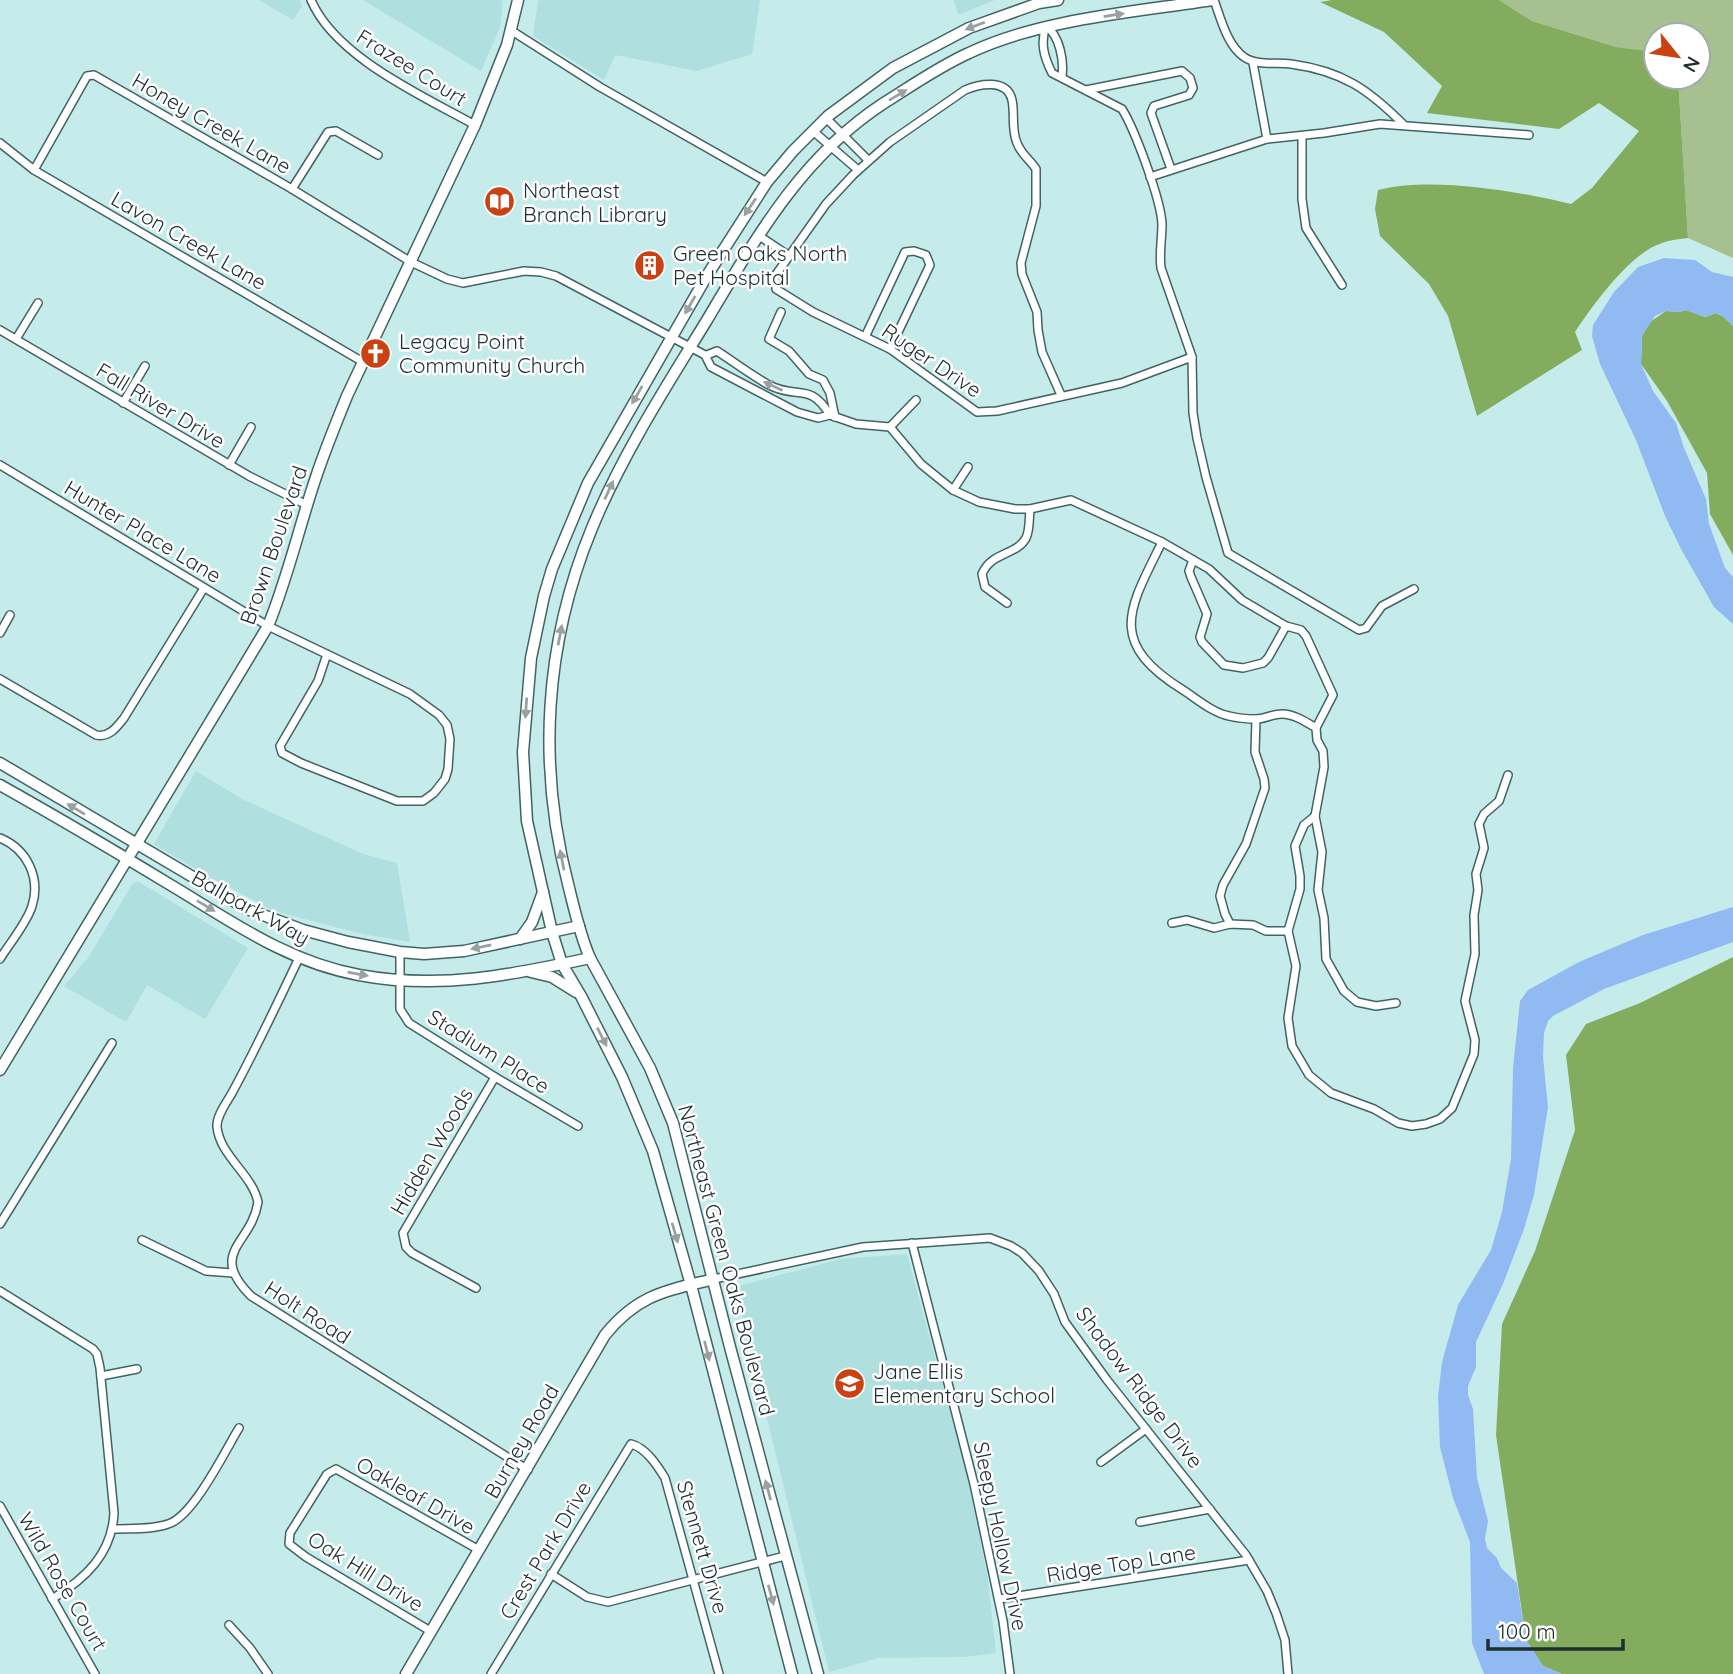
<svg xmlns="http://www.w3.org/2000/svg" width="1733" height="1674" viewBox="0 0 1733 1674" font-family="Quicksand,sans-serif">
  <rect width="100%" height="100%" fill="#c5eceb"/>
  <g fill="#afdfde">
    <polygon points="259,0 300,0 302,6 293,20"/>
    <polygon points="363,0 503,0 500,27 481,71"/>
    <polygon points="538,0 760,0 752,54 697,71 615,55 604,80 533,36"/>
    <polygon points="954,0 995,0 958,15"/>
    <polygon points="196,771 242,799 363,854 397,863 410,942 362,934 274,911 202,873 154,844"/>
    <polygon points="139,882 248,948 205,1019 147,985 126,1022 64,986 88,958 133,883"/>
    <polygon points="907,1254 968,1479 988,1580 996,1653 963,1657 878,1658 829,1672 735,1287 840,1259"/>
  </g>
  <polygon fill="#a6c18f" points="1499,0 1733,0 1733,258 1688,238 1678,77 1698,77 1698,35 1656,35 1656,52 1616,47 1532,21"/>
  <g fill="#84ac5f">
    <path d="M1332 0H1499L1532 21 1616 47 1656 52V77H1678L1688 238C1680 239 1670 240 1662 243 1630 253 1593 305 1575 332L1582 350 1477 416 1448 316 1429 284 1380 236 1375 209 1378 190C1431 176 1517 191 1571 204L1592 188 1639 131 1599 103 1559 129 1427 113 1442 86 1384 32 1320 2Z"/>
    <polygon points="1686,310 1705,317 1716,313 1724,317 1733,326 1733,555 1710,514 1707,473 1667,401 1641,364 1642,336 1650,322 1666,311 1679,312"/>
    <polygon points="1733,957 1733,1674 1562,1674 1543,1666 1526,1640 1496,1435 1502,1324 1535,1251 1575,1130 1566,1055 1586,1024 1640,1003"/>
  </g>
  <g fill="#92baf2">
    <polygon points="1664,258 1695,260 1712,272 1733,277 1733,326 1724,317 1716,313 1705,317 1686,310 1679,312 1666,311 1655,316 1642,336 1641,364 1653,391 1676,423 1684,448 1706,499 1709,524 1725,568 1733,577 1733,624 1714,607 1681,549 1665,516 1636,440 1600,364 1592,336 1593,325 1614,292 1638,267"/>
    <polygon points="1733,907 1733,942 1604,989 1553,1016 1548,1021 1544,1033 1543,1057 1548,1107 1534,1195 1524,1229 1503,1284 1476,1342 1476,1367 1468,1386 1468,1395 1473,1409 1477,1478 1488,1521 1485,1539 1487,1548 1497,1558 1501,1568 1517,1583 1526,1640 1543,1666 1562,1674 1484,1674 1472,1643 1470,1542 1453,1498 1440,1447 1438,1397 1442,1362 1458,1305 1491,1250 1502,1212 1511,1159 1513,1068 1520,1001 1528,990 1579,962 1643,935"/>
  </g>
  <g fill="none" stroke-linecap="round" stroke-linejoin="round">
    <defs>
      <g id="street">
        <path d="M311 0C335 57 423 96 475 125"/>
        <path d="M1214 0C1221 19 1227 45 1244 57 1257 66 1276 62 1291 64 1342 71 1368 89 1403 124"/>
        <polyline points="512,31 600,87 767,182"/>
        <polyline points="1253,63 1267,139"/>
        <path d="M1062 76C1064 61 1060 36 1046 26 1040 43 1044 57 1052 73L1122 109C1135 130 1161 200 1162 224 1162 239 1159 253 1161 268L1192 357 1193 413 1197 438 1206 477 1228 553 1359 630 1366 628 1382 606 1414 589"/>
        <polyline points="1086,90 1182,71 1190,78 1193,88 1189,95 1154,106 1151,113 1171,169"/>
        <polyline points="826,118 868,160"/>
        <polyline points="813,131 858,170"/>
        <polyline points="1302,136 1302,199 1306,228 1342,285"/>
        <polyline points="0,143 34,170 363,362"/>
        <polyline points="34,170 87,76 94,75 292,189 411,262 447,279 463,283 524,271 541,272 556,276 705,355 711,367 797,412 818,418 830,415 856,424 890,427 921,464 953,490 979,502 1015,509 1030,509 1071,500 1162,542 1209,569 1242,600 1286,626 1301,630 1306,636 1333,695 1316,728 1317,740 1323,751 1324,767 1315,816 1322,852 1318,890 1324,918 1326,959 1344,991 1357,1002 1376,1006 1396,1003"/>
        <polyline points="1150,177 1267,139 1324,133 1380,124 1529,135"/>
        <polyline points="292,189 328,132 336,131 378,155"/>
        <polyline points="758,235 789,256"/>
        <polyline points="781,312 769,339 789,351 809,374 823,380 830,393 835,417"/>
        <polyline points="0,330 249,476 307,505"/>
        <polyline points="866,335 905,252 914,251 926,255 930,265 890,349"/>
        <polyline points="16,339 38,303"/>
        <path d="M707 355 717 351C734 362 751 375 769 385 798 400 809 381 830 415"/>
        <path d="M1061 395 1042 352 1038 330 1037 312 1022 274 1021 263 1036 206V169C1030 160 1021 154 1017 143 1011 129 1015 114 1012 100 1007 78 979 84 965 90L890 142 853 175 826 204 775 276 776 289 813 312 890 349 977 412 997 411 1122 383 1192 357"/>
        <polyline points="123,403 145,366"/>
        <polyline points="890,427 916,400"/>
        <polyline points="0,465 268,626 410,694 439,715 447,725 450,739 448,769 445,779 434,793 423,801 397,801 301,763 282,753 280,746 318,681 327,654"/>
        <polyline points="229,465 251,427"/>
        <polyline points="953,490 968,467"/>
        <path d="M1162 542C1129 609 1106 642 1183 690 1197 699 1213 713 1229 716 1237 718 1248 719 1256 719 1264 719 1273 714 1282 714 1294 714 1306 722 1316 728"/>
        <polyline points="1193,560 1189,571 1191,577 1207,614 1200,637 1202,642 1224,665 1243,668 1263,663 1268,658 1286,626"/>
        <path d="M1007 603 985 587 982 574C992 551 1016 556 1026 538 1030 530 1029 518 1030 509"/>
        <polyline points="0,633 10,615"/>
        <path d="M0 679 96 735C109 738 117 727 124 718L204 588"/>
        <polyline points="1315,816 1304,825 1295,846 1300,876 1300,889 1288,931 1296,966 1288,1018 1292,1046 1309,1075 1331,1093 1374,1109 1398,1123 1412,1126 1426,1124 1440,1119 1452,1108 1474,1054 1475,1040 1465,1001 1475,954 1474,915 1478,890 1476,874 1484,848 1479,824 1484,814 1499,801 1508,775"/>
        <path d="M0 838C27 849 41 878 32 906 27 923 9 944 0 959"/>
        <polyline points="1172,923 1187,920 1214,928 1230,924 1253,925 1266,931 1288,931"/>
        <polyline points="1230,924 1225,914 1220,896 1223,885 1246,844 1265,788 1264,779 1255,752 1256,719"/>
        <polyline points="400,952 400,1009 409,1023 495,1077 578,1126"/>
        <path d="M299 958C277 1004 256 1049 232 1093 227 1102 216 1116 217 1127 220 1156 252 1174 258 1202 252 1244 207 1252 251 1296L528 1470"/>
        <polyline points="0,1224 112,1043"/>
        <polyline points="142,1240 206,1271 233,1273"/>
        <polyline points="912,1243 974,1484 1003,1621 1010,1674"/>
        <polyline points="714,1279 863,1247 990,1238 1011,1246 1022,1253 1039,1271 1054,1294 1065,1322 1107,1380 1246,1555 1267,1591 1276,1613 1285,1640 1288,1674"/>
        <polyline points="476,1288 412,1253 406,1247 403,1233 495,1077"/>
        <path d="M0 1291 93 1349 97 1354 100 1368 114 1513C112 1554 85 1579 52 1599"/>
        <polyline points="101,1376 137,1369"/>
        <polyline points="1101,1462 1146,1429"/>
        <polyline points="0,1506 95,1674"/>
        <polyline points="1140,1522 1210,1509"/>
        <path d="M113 1529C130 1528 151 1530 168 1524 193 1517 225 1451 239 1428"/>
        <polyline points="551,1574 587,1597 608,1602 785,1556"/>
        <polyline points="999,1599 1249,1560"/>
        <polyline points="229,1625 250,1648 268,1674"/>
        <polyline points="432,1632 306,1557 289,1544 290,1533 327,1474 336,1469 479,1550"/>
        <path d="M491 1674 631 1444C646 1448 657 1465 665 1478L719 1674"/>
      </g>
      <g id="secondary">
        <polyline points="0,763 247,909 303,930 348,942 400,952 424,954 464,951 579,926"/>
        <path d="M0 785C57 817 113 850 169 884 231 921 287 962 359 975 439 990 512 975 590 958"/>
        <polyline points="520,939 532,922 543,892"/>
        <polyline points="531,972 552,977 576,992"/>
        <path d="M0 1070 268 626C288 577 299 527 316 477 325 450 336 423 347 396L475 125 507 45 518 0"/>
        <path d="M406 1674 605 1335C638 1294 666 1291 714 1279"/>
        <polyline points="792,1674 691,1285 653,1151 622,1077 581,996 562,964 552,932 527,821 523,752 531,658 544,596 552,569 588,483 708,274 767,182 793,151 828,116 893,68 969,28 1039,3 1058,0"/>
        <path d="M818 1674 730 1347 673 1123 650 1068 590 958C580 935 575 912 569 888 537 767 544 644 592 528 622 455 666 387 707 320 756 238 801 157 884 103 911 86 940 66 969 53 1040 19 1135 12 1212 0"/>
      </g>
    </defs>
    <use href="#street" stroke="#416463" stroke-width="10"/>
    <use href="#secondary" stroke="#416463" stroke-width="13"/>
    <use href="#street" stroke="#fff" stroke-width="7"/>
    <use href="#secondary" stroke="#fff" stroke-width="10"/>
  </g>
  <defs><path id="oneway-solid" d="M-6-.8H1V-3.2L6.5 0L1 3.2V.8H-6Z" transform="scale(1.75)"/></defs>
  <g fill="#9aa1a1">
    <use href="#oneway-solid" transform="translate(1114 15) rotate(-9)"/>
    <use href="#oneway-solid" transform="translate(975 26) rotate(159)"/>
    <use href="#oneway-solid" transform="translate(898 95) rotate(-31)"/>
    <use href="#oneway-solid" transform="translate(750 207) rotate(124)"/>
    <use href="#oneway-solid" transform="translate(690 305) rotate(120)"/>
    <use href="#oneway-solid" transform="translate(773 386) rotate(-155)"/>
    <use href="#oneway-solid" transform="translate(637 395) rotate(120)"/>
    <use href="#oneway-solid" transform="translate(609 490) rotate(-65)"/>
    <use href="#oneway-solid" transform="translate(560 635) rotate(-79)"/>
    <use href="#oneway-solid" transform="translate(526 708) rotate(94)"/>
    <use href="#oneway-solid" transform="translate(76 809) rotate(-149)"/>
    <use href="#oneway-solid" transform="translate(562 860) rotate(-101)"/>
    <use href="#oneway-solid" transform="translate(206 906) rotate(31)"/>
    <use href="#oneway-solid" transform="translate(481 947) rotate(168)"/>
    <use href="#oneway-solid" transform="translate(358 974) rotate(10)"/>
    <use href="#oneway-solid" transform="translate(602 1037) rotate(63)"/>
    <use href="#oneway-solid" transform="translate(675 1233) rotate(74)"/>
    <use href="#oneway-solid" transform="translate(707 1351) rotate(76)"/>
    <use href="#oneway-solid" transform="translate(768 1490) rotate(-105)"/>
    <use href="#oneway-solid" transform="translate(771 1595) rotate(75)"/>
  </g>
  <defs>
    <symbol id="library-disc" viewBox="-11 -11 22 22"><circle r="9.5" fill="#ca4214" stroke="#fff"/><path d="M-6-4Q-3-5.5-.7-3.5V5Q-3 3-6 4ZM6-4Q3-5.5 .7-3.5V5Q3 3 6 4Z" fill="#fff"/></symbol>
    <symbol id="building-disc" viewBox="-11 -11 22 22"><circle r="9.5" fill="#ca4214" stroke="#fff"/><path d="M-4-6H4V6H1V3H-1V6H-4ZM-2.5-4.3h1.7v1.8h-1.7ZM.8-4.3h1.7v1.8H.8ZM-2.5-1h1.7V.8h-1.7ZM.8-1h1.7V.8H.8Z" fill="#fff"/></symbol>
    <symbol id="church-disc" viewBox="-11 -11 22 22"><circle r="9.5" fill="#ca4214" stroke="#fff"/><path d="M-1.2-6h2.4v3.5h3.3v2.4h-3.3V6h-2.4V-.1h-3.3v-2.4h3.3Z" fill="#fff"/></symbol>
    <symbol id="school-disc" viewBox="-11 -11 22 22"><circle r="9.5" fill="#ca4214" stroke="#fff"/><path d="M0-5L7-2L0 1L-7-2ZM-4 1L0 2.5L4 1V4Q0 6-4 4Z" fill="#fff"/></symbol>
  </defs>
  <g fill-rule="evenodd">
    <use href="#library-disc" x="482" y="184" width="35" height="35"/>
    <use href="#building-disc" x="632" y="248" width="35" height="35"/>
    <use href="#church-disc" x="358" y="336" width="35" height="35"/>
    <use href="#school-disc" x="832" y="1366" width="35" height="35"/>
  </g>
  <g text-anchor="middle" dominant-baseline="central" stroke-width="5" stroke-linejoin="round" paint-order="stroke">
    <g font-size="21" fill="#1f2e2e" stroke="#fff">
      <text transform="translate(412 67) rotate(32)">Frazee Court</text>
      <text transform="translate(212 123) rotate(30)">Honey Creek Lane</text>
      <text transform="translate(189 240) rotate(30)">Lavon Creek Lane</text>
      <text transform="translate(932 360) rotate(34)">Ruger Drive</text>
      <text transform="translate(161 405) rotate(31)">Fall River Drive</text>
      <text transform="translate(143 531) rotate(31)">Hunter Place Lane</text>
      <text transform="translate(273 545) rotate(-71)">Brown Boulevard</text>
      <text transform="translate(251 907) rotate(29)">Ballpark Way</text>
      <text transform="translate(489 1051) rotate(32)">Stadium Place</text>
      <text transform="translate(431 1151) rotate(-60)">Hidden Woods</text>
      <text transform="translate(727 1260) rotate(75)">Northeast Green Oaks Boulevard</text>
      <text transform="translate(308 1312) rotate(33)">Holt Road</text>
      <text transform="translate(1140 1387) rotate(53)">Shadow Ridge Drive</text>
      <text transform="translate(521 1441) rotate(-60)">Burney Road</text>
      <text transform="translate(416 1495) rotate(30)">Oakleaf Drive</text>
      <text transform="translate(1001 1536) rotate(78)">Sleepy Hollow Drive</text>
      <text transform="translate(703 1547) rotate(74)">Stennett Drive</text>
      <text transform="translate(545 1550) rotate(-59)">Crest Park Drive</text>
      <text transform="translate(1121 1563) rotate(-9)">Ridge Top Lane</text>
      <text transform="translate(366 1571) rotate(32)">Oak Hill Drive</text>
      <text transform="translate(63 1581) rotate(60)">Wild Rose Court</text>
    </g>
    <g font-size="21" fill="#1f2e2e" stroke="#fff" text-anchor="start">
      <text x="523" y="190">Northeast<tspan x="523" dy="24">Branch Library</tspan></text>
      <text x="673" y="253">Green Oaks North<tspan x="673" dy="24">Pet Hospital</tspan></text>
      <text x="399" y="341">Legacy Point<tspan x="399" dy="24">Community Church</tspan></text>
      <text x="873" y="1371">Jane Ellis<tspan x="873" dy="24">Elementary School</tspan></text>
    </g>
  </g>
  <g transform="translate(1677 56) rotate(120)"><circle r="33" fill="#ffffff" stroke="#a5abab" stroke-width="2"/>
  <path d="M0-5L12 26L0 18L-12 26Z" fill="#ca4214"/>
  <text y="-10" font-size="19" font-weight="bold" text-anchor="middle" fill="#1f2e2e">N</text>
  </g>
  <path d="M1488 1639v10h135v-10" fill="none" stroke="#1f2e2e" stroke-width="3.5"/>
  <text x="1498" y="1639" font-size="21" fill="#1f2e2e" stroke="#ffffff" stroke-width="5" paint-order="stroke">100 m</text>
</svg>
